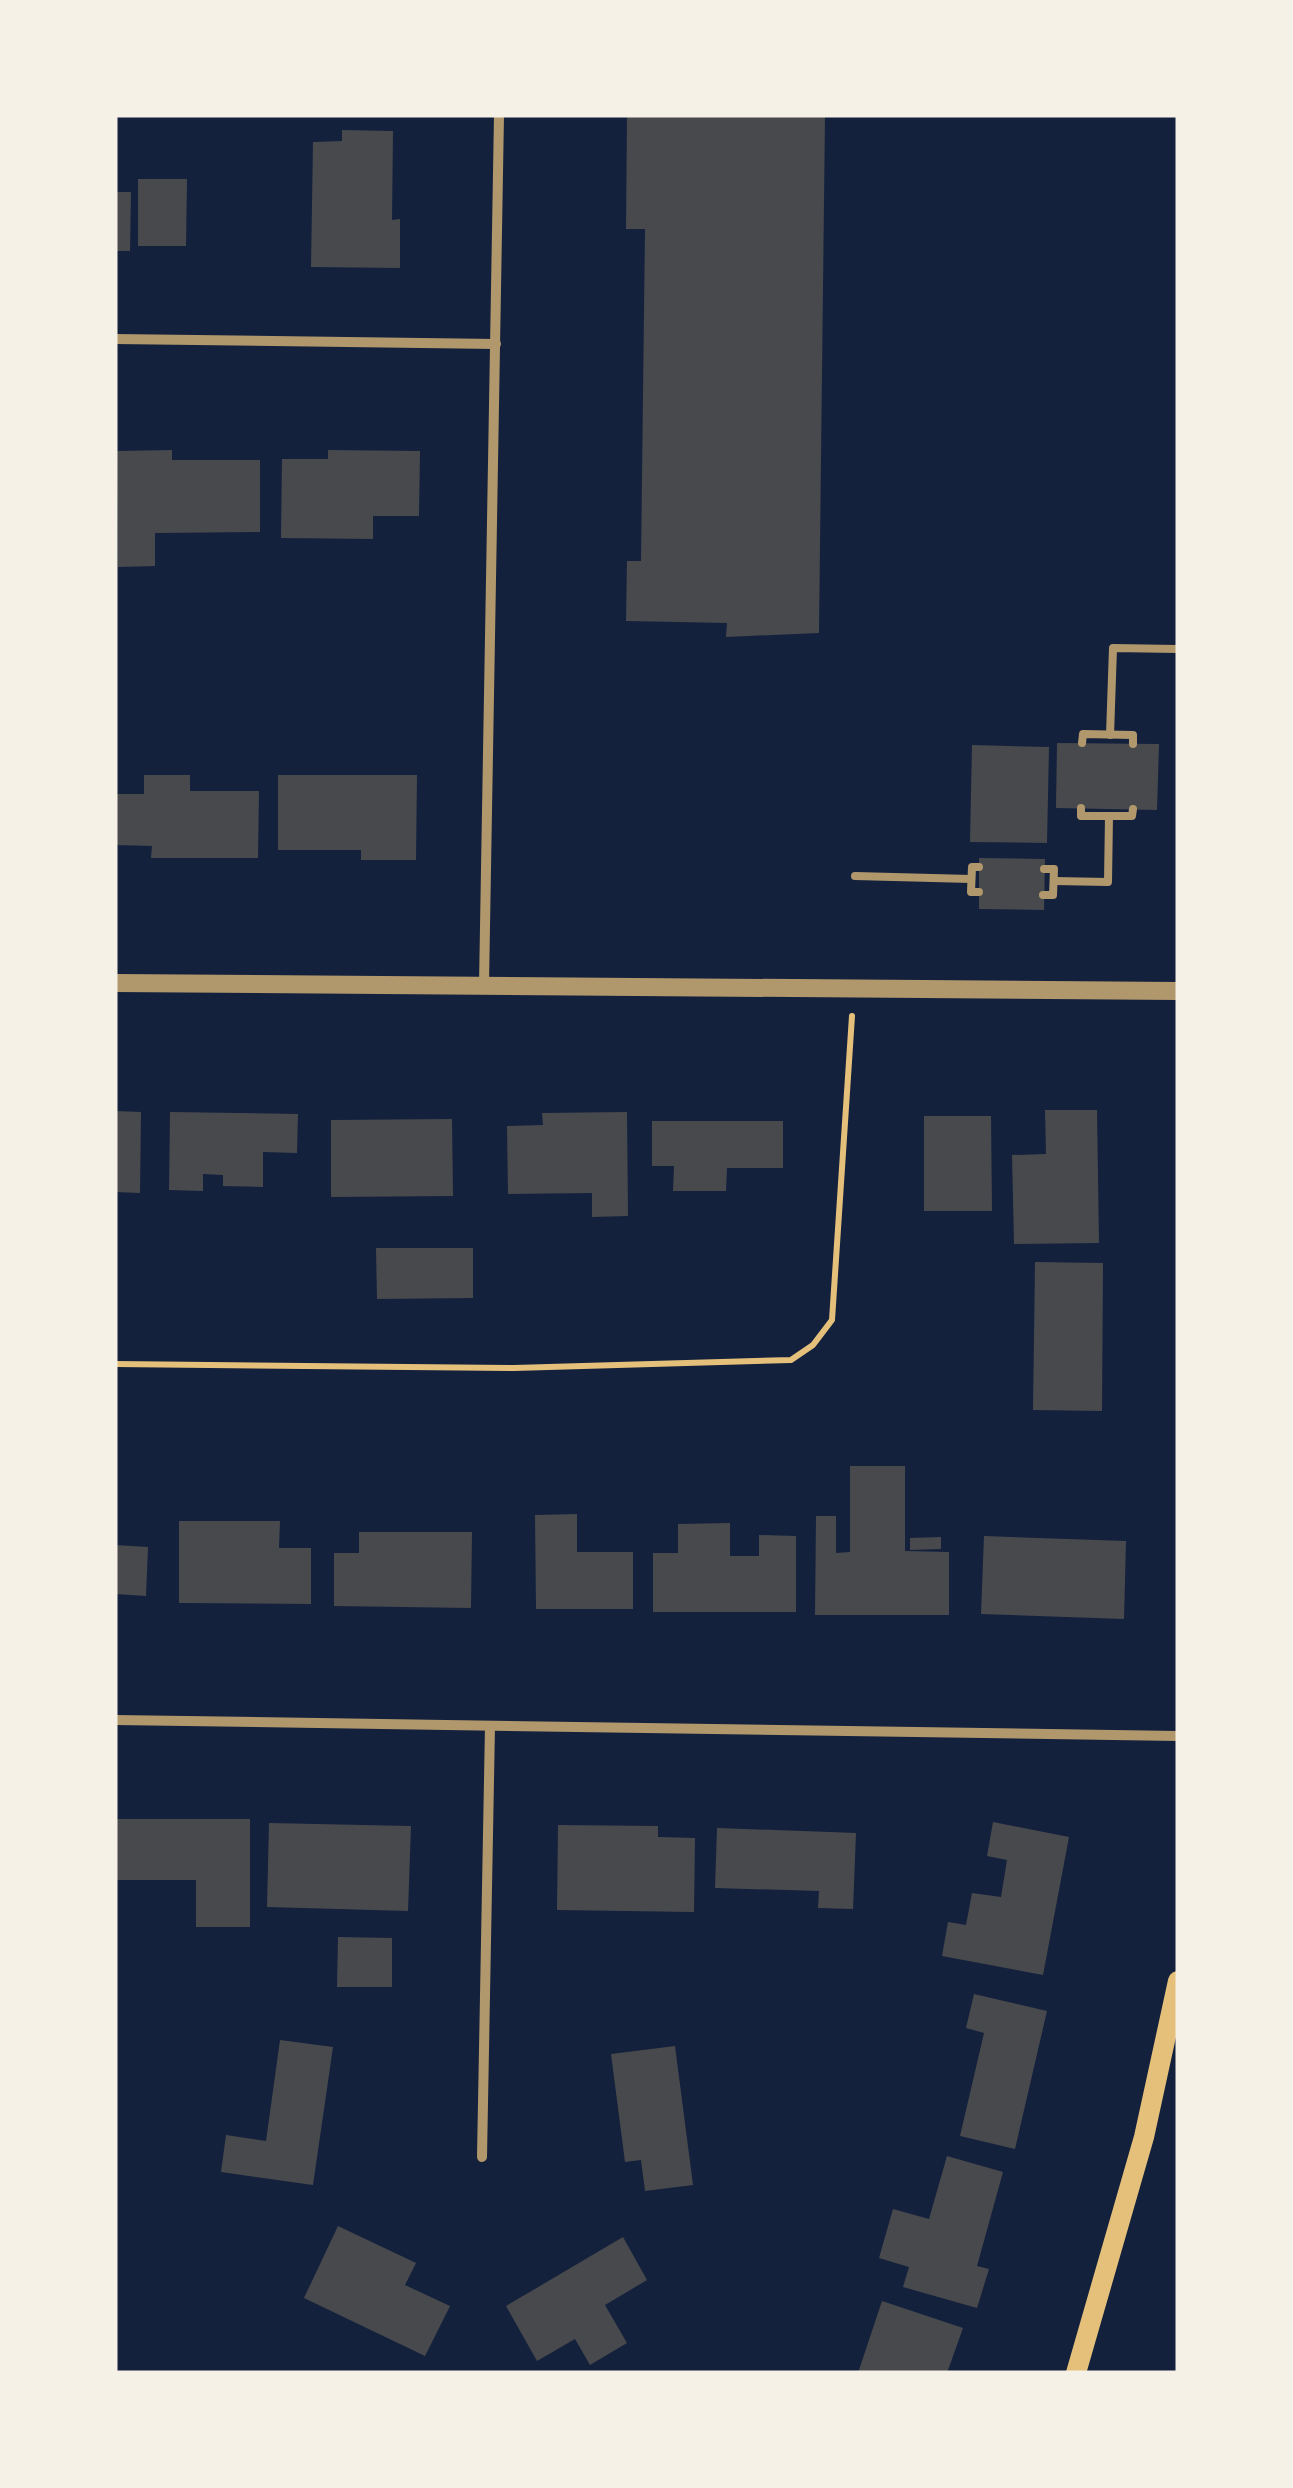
<svg xmlns="http://www.w3.org/2000/svg" width="1293" height="2488" viewBox="0 0 1293 2488" font-family="'IBM Plex Sans',sans-serif">
  <rect width="100%" height="100%" fill="#14213d"/>
  <g fill="#48494c">
    <polygon points="627,115 825,115 819,633 726,637 727,623 626,621 627,561 641,561 645,229 626,229"/>
    <polygon points="342,130 393,131 392,220 400,219 400,268 311,267 313,142 342,141"/>
    <polygon points="138,179 187,179 186,246 138,246"/>
    <polygon points="115,192 131,192 130,251 115,251"/>
    <polygon points="172,450 172,460 260,460 260,532 155,533 155,566 118,567 117,451"/>
    <polygon points="328,450 420,451 419,516 373,516 373,539 281,538 282,459 328,459"/>
    <polygon points="1057,743 1159,744 1157,810 1056,808"/>
    <polygon points="972,745 1049,747 1047,843 970,842"/>
    <polygon points="144,775 190,775 190,791 259,791 258,858 151,858 152,846 115,845 115,794 144,794"/>
    <polygon points="278,775 417,775 416,860 361,860 361,850 278,850"/>
    <polygon points="979,858 1045,859 1044,910 979,909"/>
    <polygon points="1045,1110 1097,1110 1099,1243 1014,1244 1012,1155 1046,1154"/>
    <polygon points="115,1111 141,1112 140,1193 115,1192"/>
    <polygon points="170,1112 298,1114 297,1153 263,1152 263,1187 223,1186 223,1175 203,1174 203,1191 169,1190"/>
    <polygon points="627,1112 628,1216 592,1217 592,1193 508,1194 507,1126 543,1125 542,1113"/>
    <polygon points="924,1116 991,1116 992,1211 924,1211"/>
    <polygon points="452,1119 453,1196 331,1197 331,1120"/>
    <polygon points="652,1121 783,1121 783,1168 727,1168 726,1191 673,1191 674,1166 652,1166"/>
    <polygon points="376,1248 473,1248 473,1298 377,1299"/>
    <polygon points="1035,1262 1103,1263 1102,1411 1033,1410"/>
    <polygon points="850,1466 905,1466 905,1551 949,1552 949,1615 815,1615 816,1516 836,1516 836,1553 850,1552"/>
    <polygon points="577,1514 577,1552 633,1552 633,1609 536,1609 535,1515"/>
    <polygon points="179,1521 280,1521 279,1548 311,1548 311,1604 179,1603"/>
    <polygon points="730,1523 730,1556 759,1556 759,1535 796,1536 796,1612 653,1612 653,1553 678,1553 678,1524"/>
    <polygon points="359,1532 472,1532 471,1608 334,1606 334,1553 359,1553"/>
    <polygon points="984,1536 1126,1541 1124,1619 981,1614"/>
    <polygon points="941,1537 941,1549 910,1550 910,1538"/>
    <polygon points="115,1545 148,1547 146,1596 115,1594"/>
    <polygon points="115,1819 250,1819 250,1927 196,1927 196,1880 115,1880"/>
    <polygon points="993,1822 1069,1837 1043,1975 942,1956 948,1922 966,1925 972,1893 1001,1897 1007,1860 987,1856"/>
    <polygon points="269,1823 411,1826 408,1911 267,1907"/>
    <polygon points="558,1825 658,1826 658,1837 695,1838 694,1912 557,1910"/>
    <polygon points="717,1828 856,1833 853,1909 818,1908 819,1891 715,1888"/>
    <polygon points="338,1937 392,1938 392,1987 337,1987"/>
    <polygon points="974,1994 1047,2011 1015,2149 960,2136 984,2033 966,2028"/>
    <polygon points="280,2040 333,2047 313,2185 221,2172 226,2135 266,2141"/>
    <polygon points="675,2046 693,2185 645,2191 641,2160 625,2162 611,2054"/>
    <polygon points="947,2156 1003,2172 977,2266 989,2269 977,2308 903,2287 909,2267 879,2258 893,2209 929,2219"/>
    <polygon points="338,2226 416,2263 405,2285 450,2306 425,2356 304,2298"/>
    <polygon points="623,2237 647,2280 605,2305 627,2343 590,2365 575,2339 537,2361 506,2306"/>
    <polygon points="882,2301 963,2328 947,2373 858,2373"/>
  </g>
  <g fill="none" stroke-linecap="round" stroke-linejoin="round">
    <polyline stroke="#e5c07b" stroke-width="6" points="115,1364 514,1368 791,1360 813,1345 832,1320 852,1016"/>
    <g stroke="#b1986c" stroke-width="8">
      <polyline points="1110,735 1113,648 1178,649"/>
      <polyline points="1082,743 1083,734 1133,735 1133,744"/>
      <polyline points="1081,808 1081,816 1132,816 1133,809"/>
      <polyline points="855,876 971,879"/>
      <polyline points="1054,881 1108,882 1109,816"/>
      <polyline points="979,892 971,892 972,867 979,867"/>
      <polyline points="1043,895 1053,895 1054,869 1044,869"/>
    </g>
    <g stroke="#b1986c" stroke-width="10">
      <polyline points="115,339 496,344"/>
      <polyline points="484,985 499,115"/>
      <polyline points="115,1720 1178,1736"/>
      <polyline points="482,2157 490,1726"/>
    </g>
    <polyline stroke="#b1986c" stroke-width="18" points="115,983 1178,991"/>
    <polyline stroke="#e5c07b" stroke-width="20" points="1076,2373 1144,2137 1178,1981"/>
  </g>
  <rect width="1293" height="2488" fill="none" stroke="#f6f1e7" stroke-width="235"/>
</svg>
